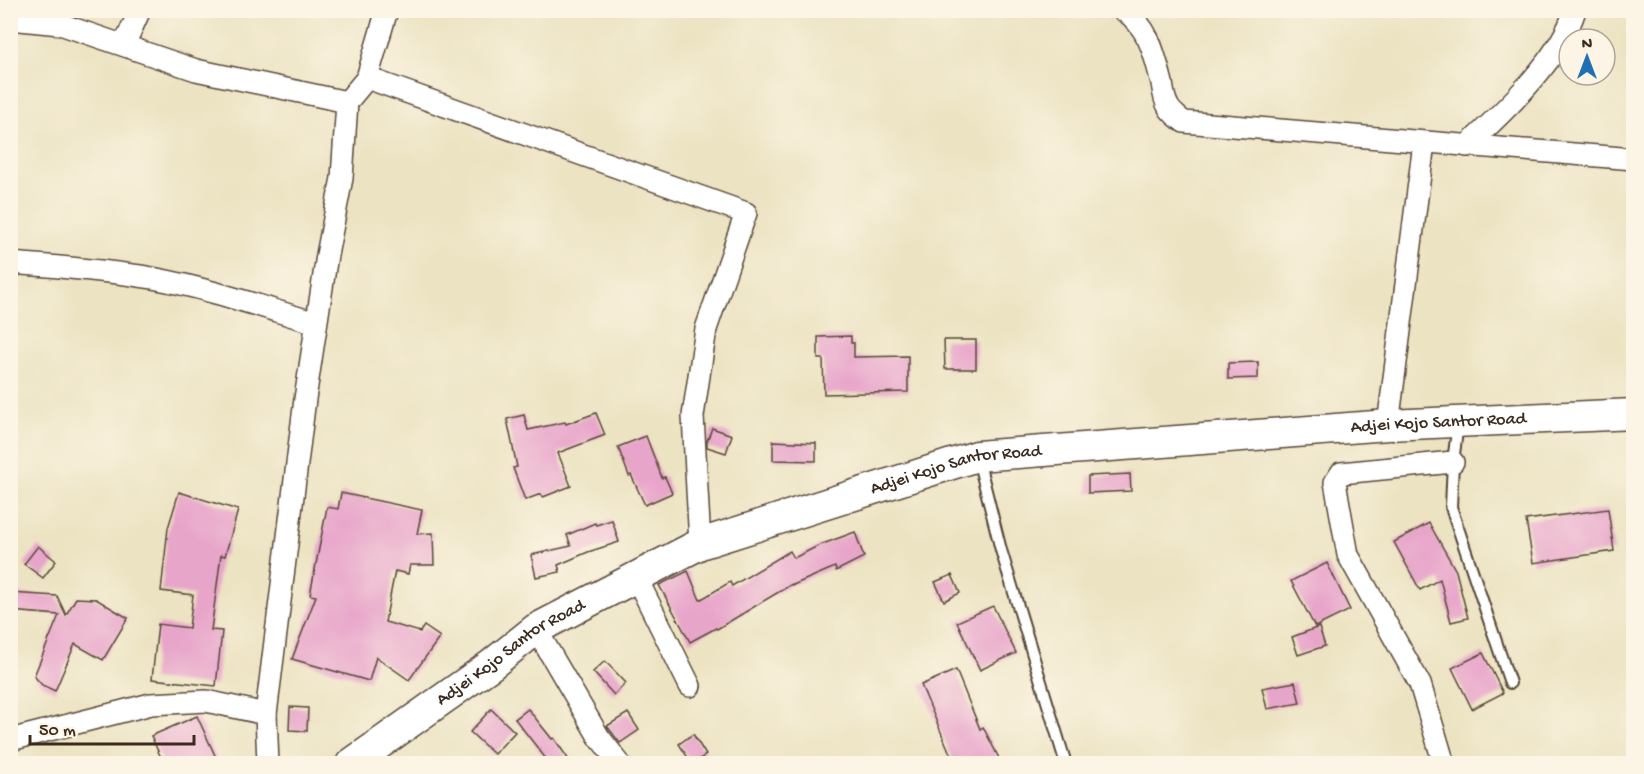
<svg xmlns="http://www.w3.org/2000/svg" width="1644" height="774" viewBox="0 0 1644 774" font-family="'Gochi Hand',sans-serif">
  <rect width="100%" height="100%" fill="#fcf5e5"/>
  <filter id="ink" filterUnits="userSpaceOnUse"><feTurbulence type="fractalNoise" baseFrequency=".0167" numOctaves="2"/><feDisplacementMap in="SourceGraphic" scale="12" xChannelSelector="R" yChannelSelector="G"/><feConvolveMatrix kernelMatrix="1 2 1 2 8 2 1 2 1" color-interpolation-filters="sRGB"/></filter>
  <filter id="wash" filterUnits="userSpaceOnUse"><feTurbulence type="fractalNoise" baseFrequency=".008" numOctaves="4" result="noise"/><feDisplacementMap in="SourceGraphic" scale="24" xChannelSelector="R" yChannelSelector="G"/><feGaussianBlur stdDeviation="1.35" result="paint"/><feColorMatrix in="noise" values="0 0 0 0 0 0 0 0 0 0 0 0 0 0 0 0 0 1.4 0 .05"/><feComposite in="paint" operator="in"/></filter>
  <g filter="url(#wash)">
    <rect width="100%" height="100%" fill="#ece3c2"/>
    <g id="blocks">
      <g fill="#e8a5ca">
        <polygon points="851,336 851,343 854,343 854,357 908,356 908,392 824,394 823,359 818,359 818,337"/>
        <polygon points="944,340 976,340 976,369 945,369"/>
        <polygon points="1258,362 1258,378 1228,379 1228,363"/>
        <polygon points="596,413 605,435 558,453 571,486 543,497 541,494 525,500 513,468 517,467 507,419 524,415 528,430 565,422 566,424"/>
        <polygon points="712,428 732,435 726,453 707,447 707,441"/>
        <polygon points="646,436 662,478 665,477 672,493 645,505 631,475 629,476 618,447"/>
        <polygon points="773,441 816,443 816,461 773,460"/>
        <polygon points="1130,474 1131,491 1088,493 1088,476"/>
        <polygon points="179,492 238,510 225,556 221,555 211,630 222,631 216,686 152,679 158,624 189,628 193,595 161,591 168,528"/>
        <polygon points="341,493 422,510 417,534 433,533 434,565 410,565 408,574 395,571 385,622 420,632 424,626 440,637 409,680 376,657 369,681 292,659 316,596 310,595 327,507 338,509"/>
        <polygon points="1608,509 1614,551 1533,563 1526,520"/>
        <polygon points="612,520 619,542 588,552 558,565 560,572 536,577 531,555 571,546 567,535 595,523 596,525"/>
        <polygon points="1429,523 1456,571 1468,618 1451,622 1440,579 1420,590 1394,542"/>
        <polygon points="855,532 864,557 836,571 835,567 793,585 792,584 717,629 716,628 690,642 659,585 688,571 700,600 730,582 732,586 790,551 794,558 820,545"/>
        <polygon points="38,546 56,561 43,578 24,564"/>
        <polygon points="1327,563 1350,610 1315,627 1291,581"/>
        <polygon points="952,575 960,593 944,601 935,582"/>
        <polygon points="10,593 57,596 66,615 76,598 96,599 128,618 103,660 75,644 55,691 42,685 34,676 59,615 10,611"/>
        <polygon points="993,606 1016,653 980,670 957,622"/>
        <polygon points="1319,627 1325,646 1298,655 1292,637"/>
        <polygon points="1483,653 1503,693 1472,709 1452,668"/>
        <polygon points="605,661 626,683 614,695 593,672"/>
        <polygon points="956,670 980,729 983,727 1002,764 956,764 949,751 921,685"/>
        <polygon points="1295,682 1300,703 1267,709 1262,688"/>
        <polygon points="290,707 308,708 307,731 289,730"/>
        <polygon points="491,709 515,732 494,754 470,732"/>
        <polygon points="528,709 552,739 554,738 571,763 550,764 515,719"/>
        <polygon points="628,713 639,730 620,743 607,726"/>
        <polygon points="197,716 219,764 164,764 151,736"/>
        <polygon points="693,734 706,755 692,764 679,744"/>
      </g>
    </g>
  </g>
  <g filter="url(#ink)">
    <use href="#blocks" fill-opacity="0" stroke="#564637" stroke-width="1.5"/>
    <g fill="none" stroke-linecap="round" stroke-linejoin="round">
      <defs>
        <g id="lane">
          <polyline points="1458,423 1453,462 1451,507 1510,683"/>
          <polyline points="978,459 1001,550 1066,764"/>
        </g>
        <g id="street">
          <path d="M1123 10C1149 26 1155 56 1162 83 1163 90 1164 99 1168 106 1171 113 1178 117 1184 122L1634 159"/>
          <polyline points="10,19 60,24 196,70 347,102"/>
          <polyline points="124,45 140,10"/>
          <polyline points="367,78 746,213 706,329 693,416 700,544"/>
          <path d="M1467 146C1504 111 1560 60 1575 10"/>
          <path d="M10 263C58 267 105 270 152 278 207 288 262 307 316 323"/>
          <polyline points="1388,425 1424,143"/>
          <polyline points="636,577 690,686"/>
          <polyline points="536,629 599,737 620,764"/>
          <polyline points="10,740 151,704 206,701 266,714"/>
          <polyline points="268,764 266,714 305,399 327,255 342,178 347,102 367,78 387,10"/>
          <polyline points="1444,764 1420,684 1348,555 1335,482 1341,473 1453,462"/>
        </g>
        <g id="secondary">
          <path id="s1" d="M351 764 491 665 536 629 700 544 977 456 1388 425 1634 414"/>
        </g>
      </defs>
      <use href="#lane" stroke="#564637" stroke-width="14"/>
      <use href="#street" stroke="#564637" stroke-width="24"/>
      <use href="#secondary" stroke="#564637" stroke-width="33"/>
      <use href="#lane" stroke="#fff" stroke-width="10"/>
      <use href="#street" stroke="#fff" stroke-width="21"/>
      <use href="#secondary" stroke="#fff" stroke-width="30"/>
    </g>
  </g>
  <g text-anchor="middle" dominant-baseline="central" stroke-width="4.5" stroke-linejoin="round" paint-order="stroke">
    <g font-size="18" fill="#3b2a1e" stroke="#fcf5e5">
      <text stroke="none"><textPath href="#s1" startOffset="1167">Adjei Kojo Santor Road</textPath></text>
      <text stroke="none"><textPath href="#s1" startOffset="681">Adjei Kojo Santor Road</textPath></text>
      <text stroke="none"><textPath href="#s1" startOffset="195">Adjei Kojo Santor Road</textPath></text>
    </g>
  </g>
  <rect width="1644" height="774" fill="none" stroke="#fcf5e5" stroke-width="36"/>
  <g transform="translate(1587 57)"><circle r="28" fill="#fcf5e5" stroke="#afa495" stroke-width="1.5"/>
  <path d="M0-4.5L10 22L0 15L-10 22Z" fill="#1f6fb2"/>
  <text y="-9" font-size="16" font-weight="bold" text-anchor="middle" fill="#3b2a1e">N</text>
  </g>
  <path d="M30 735v9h164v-9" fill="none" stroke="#3b2a1e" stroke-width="3"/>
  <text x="39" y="735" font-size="18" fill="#3b2a1e" stroke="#fcf5e5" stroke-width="4.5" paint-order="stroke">50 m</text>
</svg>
